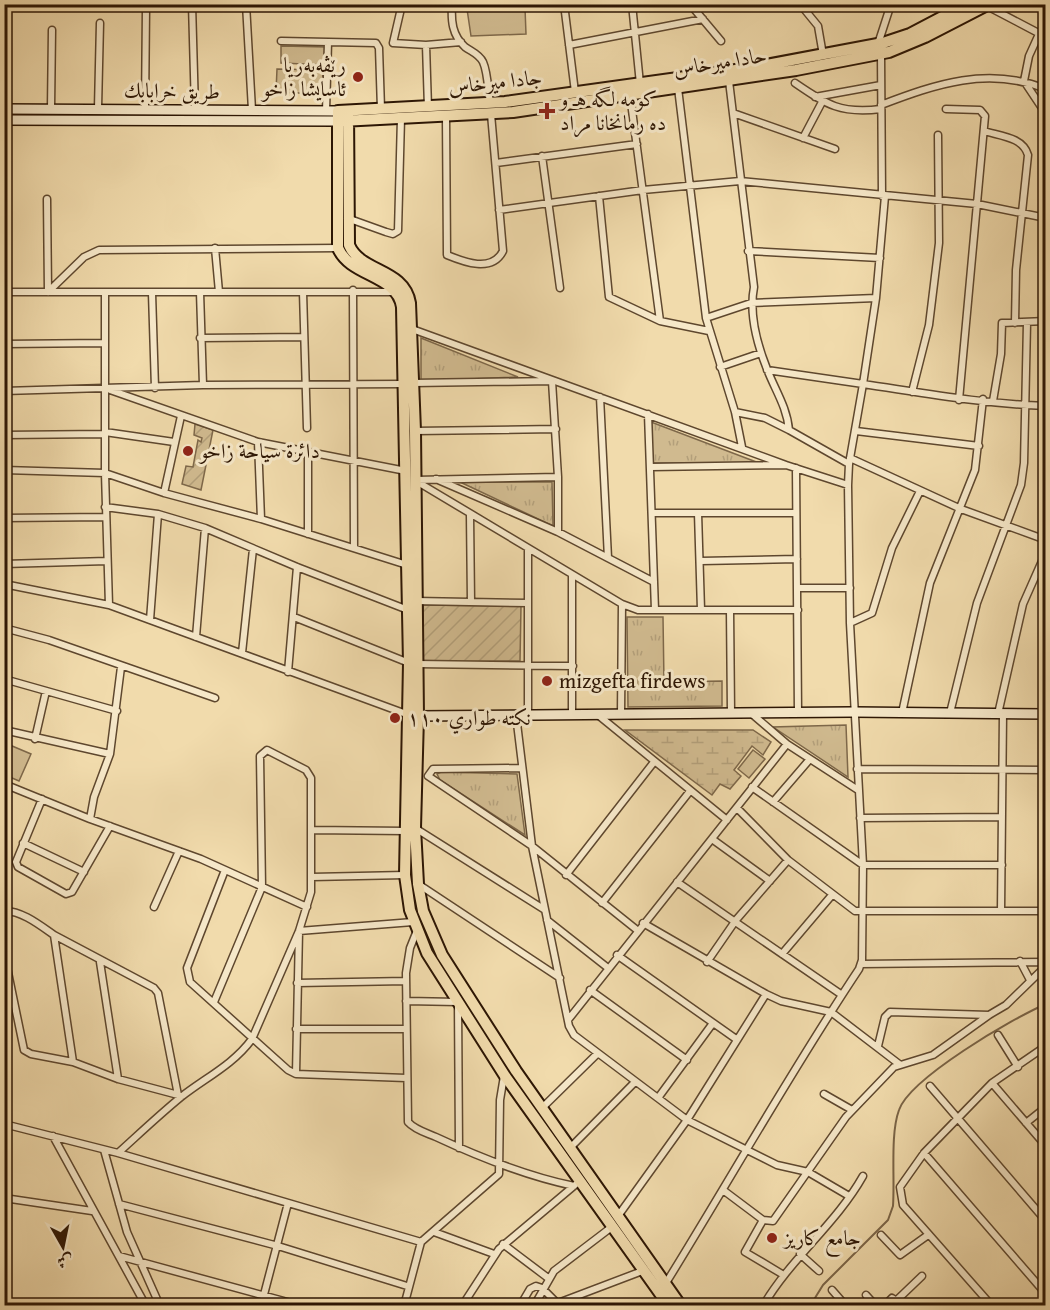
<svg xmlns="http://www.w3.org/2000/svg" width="1050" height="1310" font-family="'Gentium Book Plus',Amiri,serif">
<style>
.grass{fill:url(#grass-tufts);stroke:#7e684a;stroke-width:1.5}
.wetland{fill:url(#wetland-marsh);stroke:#7e684a;stroke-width:1.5}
.garden{fill:url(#garden-furrows);stroke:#7e684a;stroke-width:1.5}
.pitch{fill:#d0ba8f;stroke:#7e684a;stroke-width:1.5}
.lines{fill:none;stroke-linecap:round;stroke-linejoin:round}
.stream{stroke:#7a6447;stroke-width:2}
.street-casing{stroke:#5e472e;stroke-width:9}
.secondary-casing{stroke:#2d1604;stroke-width:12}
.primary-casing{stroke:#2d1604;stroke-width:14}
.highway-casing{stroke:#2d1604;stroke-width:15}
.street{stroke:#f6e8c9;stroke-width:6}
.secondary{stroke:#f6e8c9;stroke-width:9}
.primary{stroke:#f1dbac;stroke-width:10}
.highway{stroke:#f1dbac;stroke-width:12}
.poi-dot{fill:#8f2418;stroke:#f6e8c9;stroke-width:2}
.labels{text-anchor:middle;stroke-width:6;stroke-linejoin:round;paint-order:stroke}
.street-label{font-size:21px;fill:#2d1604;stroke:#f6e8c9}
.poi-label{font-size:21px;fill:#2d1604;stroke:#f6e8c9;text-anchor:start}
</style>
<defs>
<pattern id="grass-tufts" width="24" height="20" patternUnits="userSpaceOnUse" patternTransform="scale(1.5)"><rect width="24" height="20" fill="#d0ba8f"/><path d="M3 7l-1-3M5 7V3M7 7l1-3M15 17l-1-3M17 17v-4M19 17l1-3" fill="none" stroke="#b39f7a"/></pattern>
<pattern id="wetland-marsh" width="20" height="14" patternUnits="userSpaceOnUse" patternTransform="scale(1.5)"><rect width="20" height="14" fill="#d0ba8f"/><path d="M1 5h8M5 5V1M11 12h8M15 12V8" fill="none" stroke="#b39f7a"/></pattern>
<pattern id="garden-furrows" width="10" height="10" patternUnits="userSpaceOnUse" patternTransform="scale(1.5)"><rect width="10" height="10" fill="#d0ba8f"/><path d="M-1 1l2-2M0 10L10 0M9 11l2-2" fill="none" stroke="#b39f7a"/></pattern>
</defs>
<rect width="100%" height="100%" fill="#f1dbac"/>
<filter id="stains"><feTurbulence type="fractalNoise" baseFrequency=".00333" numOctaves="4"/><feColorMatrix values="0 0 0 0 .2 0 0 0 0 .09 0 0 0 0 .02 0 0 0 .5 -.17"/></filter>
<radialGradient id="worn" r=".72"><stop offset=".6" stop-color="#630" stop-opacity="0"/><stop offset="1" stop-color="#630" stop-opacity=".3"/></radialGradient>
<path class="grass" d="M421,338L518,377L421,381Z
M651,422L759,463H653Z
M460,482H552L553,526Z
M627,617H663L664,682L722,681V706L628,707Z
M846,725L848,777L773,727Z
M441,772L517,774L525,835L440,780L437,774Z"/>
<path class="wetland" d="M625,730H753L771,742L763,755L752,746L734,770L741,776L730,789L720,784L712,795Z"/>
<path class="garden" d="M195,424L213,430L201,490L182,484L186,466L193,467L198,440L201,442L202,438L194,435Z
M423,605L521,606L520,661L423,662Z"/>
<path class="pitch" d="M525,8L526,34L471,36L467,9Z
M281,46L327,47L326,65L281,63Z
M277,69L323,70L322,94L276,92Z
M5,743L31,754L19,781L5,775Z
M753,750L765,759L749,778L738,769Z"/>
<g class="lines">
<path class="stream" d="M810,1306L823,1285L888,1220L893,1206C895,1179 890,1134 899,1110C910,1078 1013,1018 1046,1004"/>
<defs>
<path id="street" d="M192,4L195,110
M246,4L252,110
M402,4L393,43L426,45L461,42
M452,4C451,21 452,35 465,47C472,52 479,54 483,62C488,73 488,91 490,103
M564,4L575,92
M632,4L640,84
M690,4L721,41
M800,4L818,26L823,55
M987,6L1046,37
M1039,34L1029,56L1024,81L1046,114
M281,41L376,43L379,48L381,109
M878,44L891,4
M426,45L428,108
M569,45L703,19
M881,54L882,196
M729,81L754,287C749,313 757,344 767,369C775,390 787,407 789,430L765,418L735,412
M795,83C827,105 841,114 881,109
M678,88L706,318L735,412L742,447
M630,95L660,321
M815,97L881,85
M881,105C936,84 988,66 1046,89
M51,108L52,30
M98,108L100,23
M145,109L146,8
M946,109L980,110L985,116L959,400
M326,111L328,42
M733,113L835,149
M446,117L447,255C464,262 492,273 503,251L491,114
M984,131C1000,136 1023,137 1028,155L1016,270L1015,323
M803,138L822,102
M542,156L560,288
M496,163L637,144
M599,196L609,297L660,321L709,331
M885,196L876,298L863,384C924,393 984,404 1046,406
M47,199L48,292
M499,210L643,190L740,181L977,204L1046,218
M347,218L386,232L393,234L398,231L401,118
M215,248L219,292
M748,251L880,258
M353,290L354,548
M4,292H395
M48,292L84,257L99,250L338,248
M105,292V473L109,605
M200,292L203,385
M303,292L307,428
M152,293L155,388
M706,318L751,303L876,298
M412,329L786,465
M200,338L304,337
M4,344L105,343
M720,367L761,353
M413,383L552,381L558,477V532
M110,390L258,442L406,471
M4,391L203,385L404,384
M912,392L929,325L939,243L938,135
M600,397L608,558L654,582
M993,401L1001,354L1002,323L1046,321
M648,414L655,610
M789,430L849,464
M415,431L556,429
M856,431L979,446
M105,432L174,442
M4,435L105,434
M258,442L261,519
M850,458L961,509L1046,540
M651,467L786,465L848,485
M796,468L798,713
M4,470L105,473L164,493L261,519L407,565
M436,479L558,532L608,558
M416,480L558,477
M416,481L622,604
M164,493L181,416
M105,507L158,514L205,528L297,567L408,610
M653,513H796
M698,513L701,610
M470,515L471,602
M4,518L106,517
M308,534V453
M701,561L797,559
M4,564L107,561
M572,575V715
M4,584L109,605L409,715
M798,588H850
M416,601L528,603
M730,610L731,713
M294,617L409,663
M150,620L158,514
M850,623L872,613L892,548L920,491
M4,628L49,640L215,698
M196,637L205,528
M242,653L253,549
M417,664L573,666
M288,672L297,567
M4,679L117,711
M902,713L930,583L975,470L983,399
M950,713L977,603L1021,485L1024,463L1027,323
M621,714L622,604L638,610H798
M752,714L787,744L858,790
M998,714L1023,604L1046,552
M516,715L532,846L569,1026L574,1035L687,1120L777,1165L808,1172L849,1196
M528,715V549
M598,715L727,820
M4,730L110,754L121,667
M35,739L46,691
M110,754L94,797L90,819L201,859L307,907
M520,768L433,769L428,776L532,846L637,930
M857,769L1046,770
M4,784L90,819
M752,787L863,865H1002
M42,799L16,862L18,867L66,894L72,892L110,826
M773,802L810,759
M737,808L788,860L855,911H1046
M860,818L1002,817
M415,828L545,910
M311,830L406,831
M712,839L770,881
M23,843L84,872
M225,870L187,968L190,982L288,1070L296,1074L406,1078
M566,875L654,762
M312,877L405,875
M677,882L842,995
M418,884L560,978
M602,903L690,791
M154,907L179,851
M4,911C21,910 41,926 54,935L73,1062
M1001,911L1003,714
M547,920L608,968
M643,923L766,994L781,1001L831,1012L899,1064
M416,933L410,948L406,973L408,1122C415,1130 427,1133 436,1137C481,1158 526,1176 574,1186
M54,935L154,988L158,993L178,1095
M4,953L24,1050L31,1054L73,1062L118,1079L182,1096
M782,954L832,895
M617,955L736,1039
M1020,961L1030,980
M100,962L118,1079
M707,962L736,920L788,860
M861,964L1046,962
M297,983L406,981
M590,990L687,1060
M406,1001L458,1002L459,1148
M568,1020L787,744
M296,1029H405
M998,1035L1018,1067
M878,1046L885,1017L890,1012L989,1015L1006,1005L1046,966
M296,1074L299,931L413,922
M992,1083L1046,1146
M930,1086L1046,1221
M824,1094L852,1110
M658,1098L713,1023
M542,1108L597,1054
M1026,1123L1046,1107
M4,1124L118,1153L421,1242
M53,1136L146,1306
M569,1149L635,1082
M104,1150L127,1232L160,1306
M118,1153C138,1135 159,1115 181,1097C205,1078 233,1065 252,1039L299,931L311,892V778L306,770L267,750L260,756L262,887L214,1002
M924,1153L1046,1294
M723,1190L763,1220L773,1221L846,1117L894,1067L933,1055L989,1015
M4,1198L92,1211
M119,1204L278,1246L407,1286
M618,1216L687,1120L766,994
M763,1220L745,1252L782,1274
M434,1232L494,1254
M881,1235L900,1255L928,1235
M503,1244L548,1278
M800,1254L819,1271
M119,1256L302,1306
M666,1283C731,1178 791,1071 859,969L862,960L863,865L850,623L848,485L849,464L863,384L767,370
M832,1290L846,1306
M866,1295L876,1306
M898,1299L922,1276
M405,1300L415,1306
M558,1303L645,1270
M261,1306L288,1203
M404,1306L421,1242L499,1174L500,1100L504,1076
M462,1306L499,1249L575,1185
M520,1306L530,1289L536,1286L542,1288L560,1306
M534,1306L554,1271L613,1226
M744,1306H745
M763,1306C791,1258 836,1224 863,1176
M884,1306L892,1298L905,1306
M992,1306L903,1205L900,1187L924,1153L992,1083L1046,1046"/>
<path id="secondary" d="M4,109L338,111
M4,120L338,121
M418,716L854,712L1046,714"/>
<path id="primary" d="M348,111L349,245C361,273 404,268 410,303L415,431L418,716L415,828L418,884L423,911L442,955L516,1071L681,1306
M341,121L513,112L796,70L889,52L925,37L989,4
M669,1306L505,1076L427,953L410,910L405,875L409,663L402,307C397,274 350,277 338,248V111L505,102L750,68L883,43L910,34L967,4"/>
<path id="highway" d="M1042,1306L1046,1303"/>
</defs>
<use href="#street" class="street-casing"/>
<use href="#secondary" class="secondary-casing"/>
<use href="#primary" class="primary-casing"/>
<use href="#highway" class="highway-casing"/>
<use href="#street" class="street"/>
<use href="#secondary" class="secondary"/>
<use href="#primary" class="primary"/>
<use href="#highway" class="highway"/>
</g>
<g class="poi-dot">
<circle cx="358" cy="77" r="6"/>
<path d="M544 102h6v6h6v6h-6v6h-6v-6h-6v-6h6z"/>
<circle cx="188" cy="451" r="6"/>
<circle cx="547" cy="681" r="6"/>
<circle cx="395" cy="718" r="6"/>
<circle cx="772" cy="1238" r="6"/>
</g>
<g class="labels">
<g class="street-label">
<text transform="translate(720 62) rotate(-9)" y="7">حادا ميرخاس</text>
<text transform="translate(495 82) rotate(-6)" y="7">جادا ميرخاس</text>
<text transform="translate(172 91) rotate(1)" y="7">طريق خرابابك</text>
</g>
<g class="poi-label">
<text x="346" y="72" text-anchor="end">رێڤه‌به‌ريا<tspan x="346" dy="24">ئاسايشا زاخو</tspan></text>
<text x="560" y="106">كومه لگه هـ و<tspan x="560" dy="24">ده رمانخانا مراد</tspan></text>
<text x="200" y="458">دائرة سياحة زاخو</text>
<text x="559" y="688">mizgefta firdews</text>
<text x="407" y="725">نكته طواري ١١٠</text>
<text x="784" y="1245">جامع كاريز</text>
</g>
</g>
<rect width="1050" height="1310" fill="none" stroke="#f1dbac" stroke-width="24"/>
<rect x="6" y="6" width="1038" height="1298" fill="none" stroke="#2d1604" stroke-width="3"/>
<rect x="12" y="12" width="1026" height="1286" fill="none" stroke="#2d1604" stroke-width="1.5"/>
<g transform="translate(63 1247) rotate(171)" stroke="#f6e8c9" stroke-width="4.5" paint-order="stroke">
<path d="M0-4.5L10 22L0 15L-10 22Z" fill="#2d1604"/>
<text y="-9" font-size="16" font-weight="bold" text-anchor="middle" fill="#2d1604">ش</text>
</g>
<rect width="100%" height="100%" filter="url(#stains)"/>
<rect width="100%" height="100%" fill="url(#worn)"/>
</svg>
